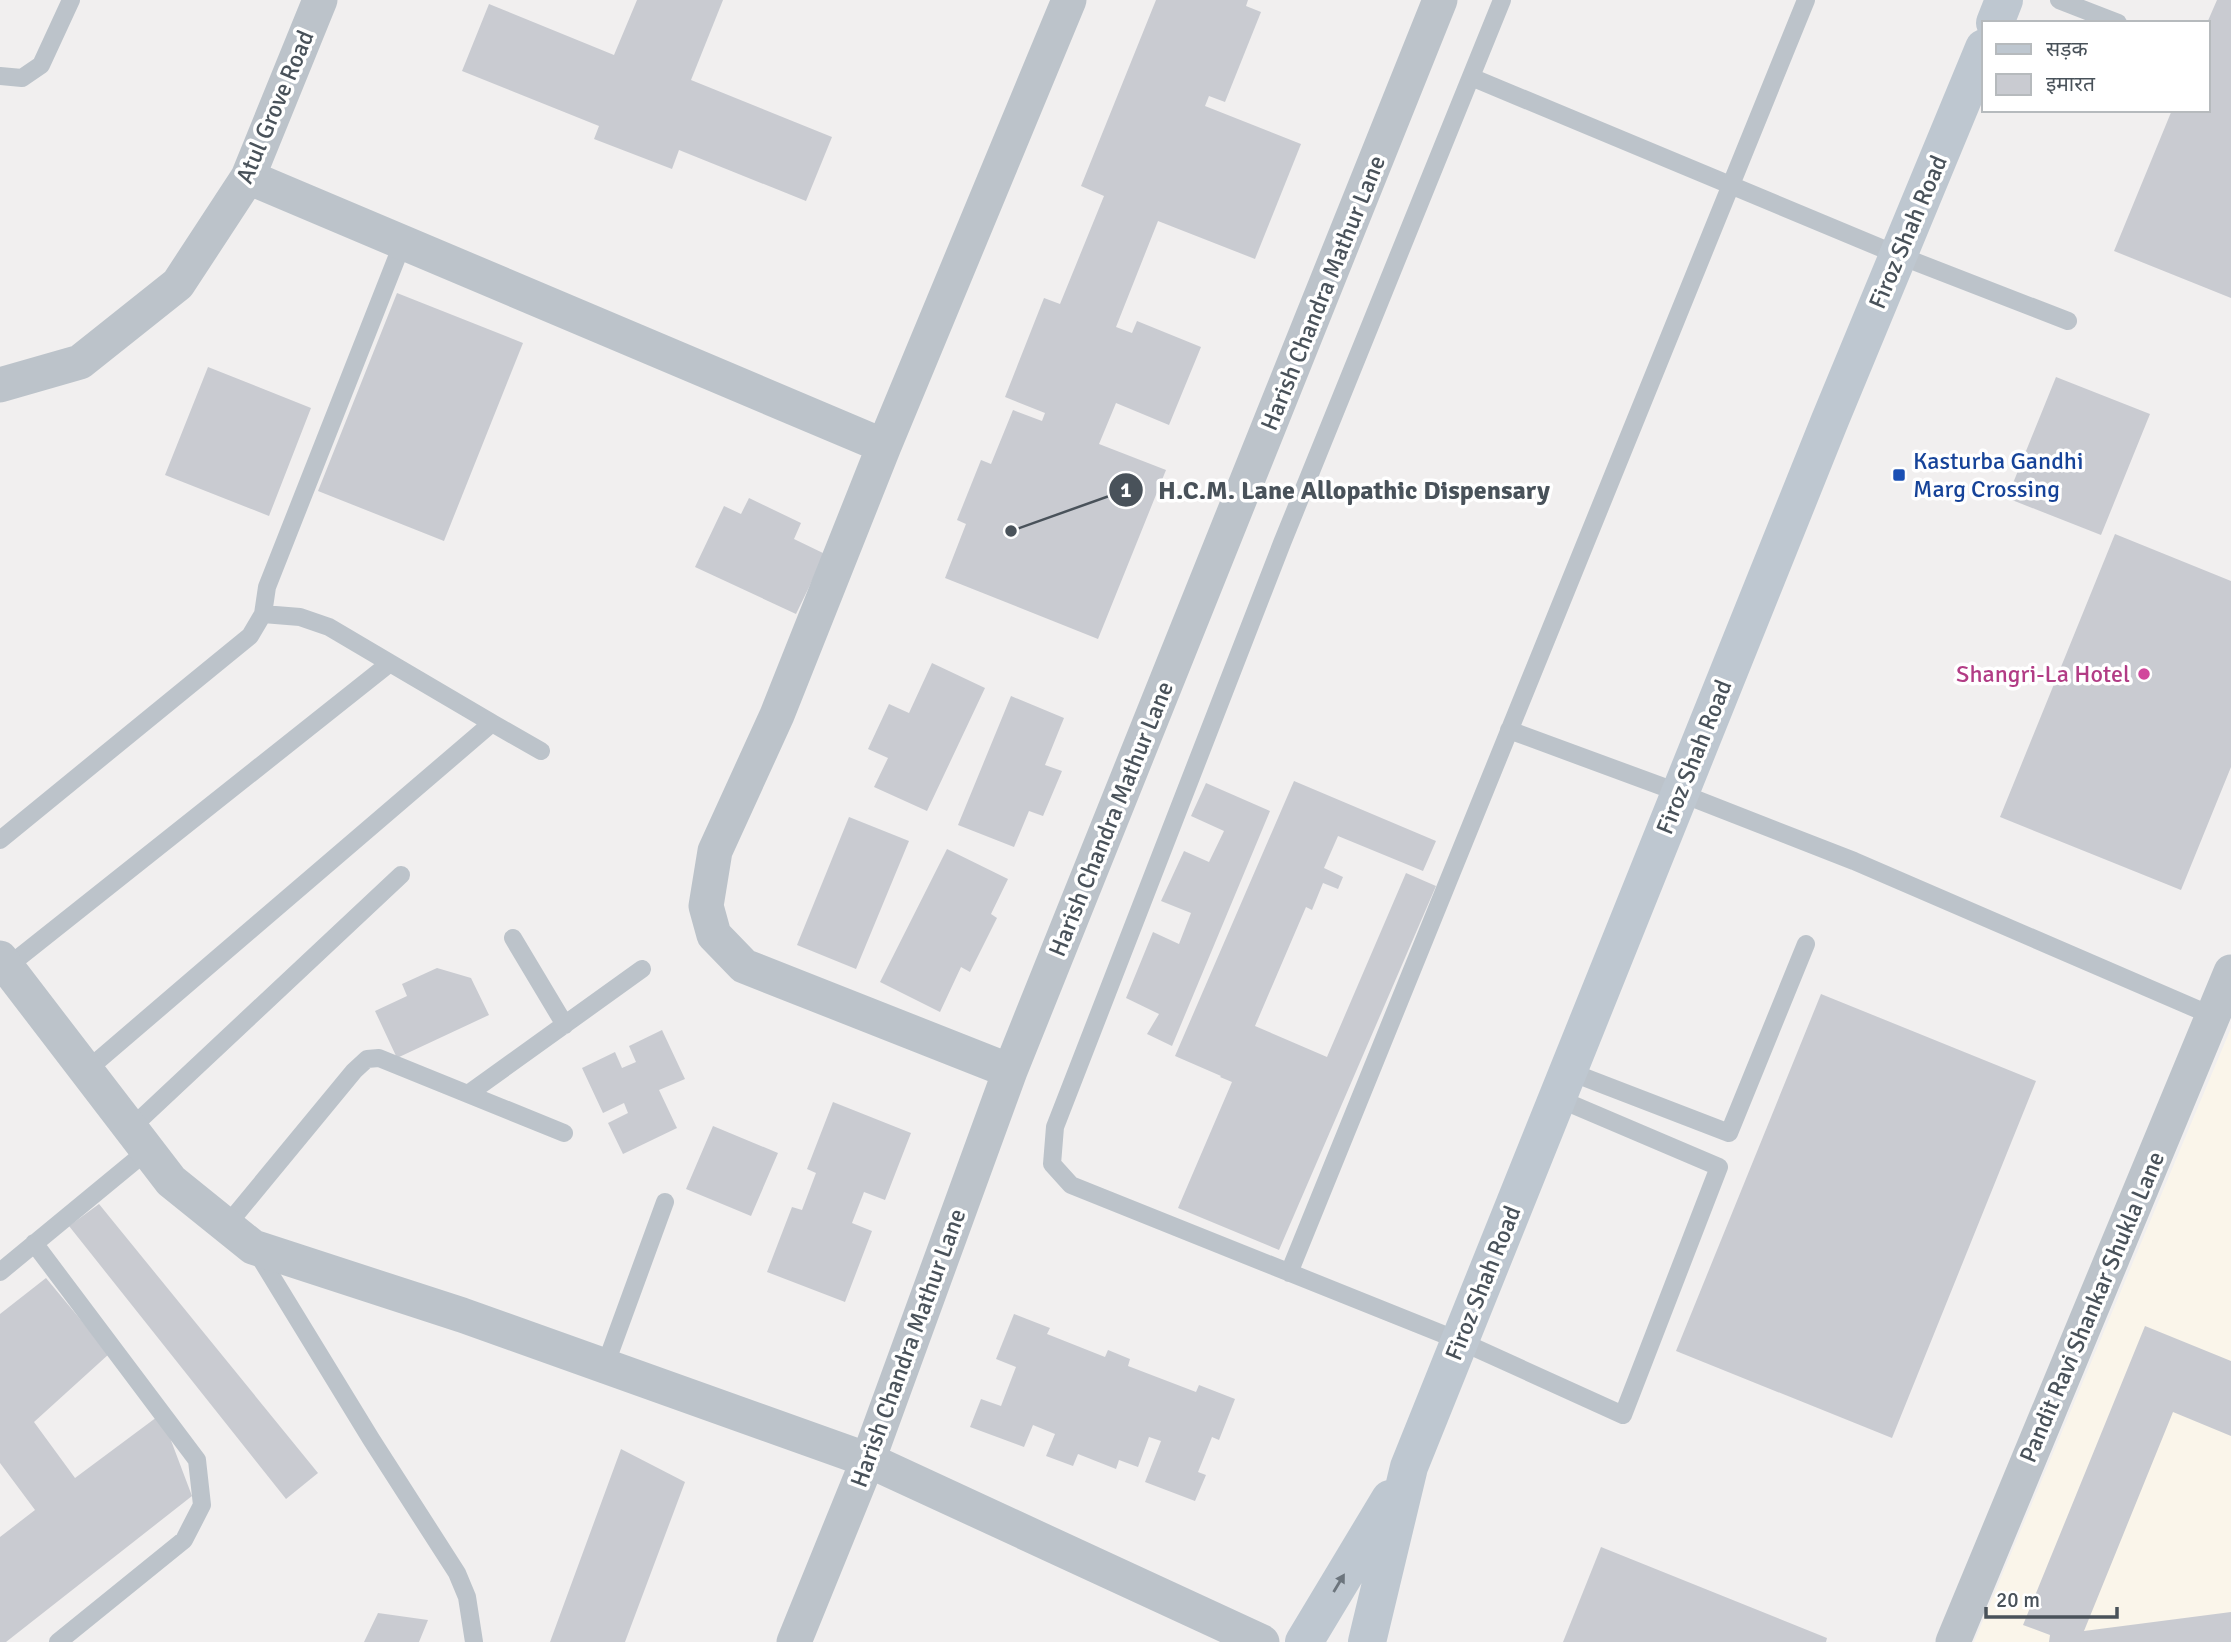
<svg xmlns="http://www.w3.org/2000/svg" width="2231" height="1642" font-family="Signika,'Noto Sans Devanagari',sans-serif">
<style>
.commercial{fill:#faf5ea}
.building{fill:#c9cbd1}
.lines{fill:none;stroke-linecap:round;stroke-linejoin:round}
.lane{stroke:#bcc3ca;stroke-width:18}
.street{stroke:#bcc3ca;stroke-width:35}
.secondary{stroke:#bec7d0;stroke-width:38}
.oneway{fill:#6c757d}
.transit-dot{fill:#1a4fb4;stroke:#fff;stroke-width:2.5}
.hotel-dot{fill:#d1479c;stroke:#fff;stroke-width:2.5}
.labels{text-anchor:middle;stroke-width:7;stroke-linejoin:round;paint-order:stroke}
.street-label{font-size:24px;fill:#49525a;stroke:#fff}
.transit-label{font-size:24px;fill:#164399;stroke:#fff;text-anchor:start}
.hotel-label{font-size:24px;fill:#b23c85;stroke:#fff;text-anchor:end}
.leader{fill:none;stroke:#49525a;stroke-width:2.5}
.callout-dot{fill:#49525a;stroke:#fff;stroke-width:2.5}
.mark-label{font-size:21px;text-anchor:middle;font-weight:bold;fill:#fff}
.callout-label{font-size:26px;text-anchor:middle;font-weight:bold;fill:#49525a;stroke:#fff;stroke-width:7;stroke-linejoin:round;paint-order:stroke}
</style>
<rect width="100%" height="100%" fill="#f1efef"/>
<path class="commercial" d="M2231,1028V1642H1974Z"/>
<path class="building" d="M637,0H723L691,80L832,137L806,201L679,150L672,169L594,139L599,126L462,71L489,4L614,55Z
M1156,0H1248L1246,6L1261,12L1225,102L1209,96L1205,106L1301,144L1255,259L1158,221L1116,327L1132,333L1137,321L1201,347L1169,425L1116,403L1099,444L1166,470L1098,639L945,578L966,524L957,520L981,460L991,464L1013,410L1042,421L1045,413L1005,397L1044,298L1060,304L1104,196L1081,186Z
M2217,0H2231V298L2114,251L2172,110H2208L2207,23Z
M397,293L523,343L444,541L318,491Z
M208,367L311,408L269,516L165,475Z
M2056,377L2150,414L2101,535L2007,498Z
M749,498L801,523L794,539L825,554L796,614L695,567L724,506L741,514Z
M2115,534L2231,581V767L2181,890L2000,817Z
M932,663L985,688L927,811L874,787L888,758L868,749L889,704L909,713Z
M1011,696L1064,718L1045,765L1062,771L1043,816L1029,811L1014,847L958,825Z
M1294,781L1436,841L1423,871L1338,836L1324,868L1343,877L1338,889L1323,883L1312,910L1306,907L1255,1026L1327,1057L1406,873L1436,886L1279,1250L1178,1208L1232,1082L1220,1077L1221,1076L1175,1056Z
M1206,783L1270,811L1172,1046L1147,1034L1159,1014L1126,998L1153,932L1179,944L1191,913L1161,901L1184,851L1209,862L1224,831L1191,816Z
M849,817L909,841L856,969L797,945Z
M947,849L1008,879L991,914L997,918L970,972L961,967L940,1012L880,982Z
M437,968L471,978L489,1015L397,1058L375,1011L407,996L402,984Z
M1821,994L2036,1081L1892,1438L1676,1351Z
M662,1030L685,1079L659,1090L677,1128L623,1154L608,1123L628,1113L624,1103L603,1113L582,1068L615,1052L622,1068L636,1062L629,1046Z
M833,1102L911,1133L885,1200L864,1192L852,1223L872,1231L845,1302L767,1272L792,1207L802,1210L816,1173L807,1169Z
M713,1126L778,1153L751,1216L686,1189Z
M99,1204L318,1473L286,1499L69,1226Z
M46,1278L109,1354L34,1422L75,1478L161,1414L192,1496L6,1642H0V1537L35,1510L0,1463V1314Z
M1014,1314L1050,1328L1047,1334L1105,1357L1108,1350L1130,1359L1128,1366L1196,1392L1199,1385L1235,1399L1219,1440L1212,1437L1198,1472L1206,1475L1195,1501L1145,1482L1161,1441L1149,1437L1138,1467L1119,1460L1116,1469L1078,1454L1073,1466L1046,1456L1055,1434L1033,1425L1024,1447L970,1427L981,1399L1001,1406L1016,1367L996,1359Z
M2145,1326L2231,1361V1436L2173,1412L2084,1631L2231,1612V1642H2049L2050,1635L2023,1625Z
M621,1449L685,1482L625,1642H550Z
M1601,1547L1827,1638L1826,1642H1563Z
M378,1613L428,1620L419,1642H364Z"/>
<g class="lines">
<path class="lane" d="M1502,0L1282,543L1055,1127L1052,1164L1071,1185L1460,1341L1623,1415L1719,1167L1557,1098
M2059,0L2118,23
M0,76L22,78L41,65L71,0
M1471,77L1898,255L2068,321
M263,614L267,587L403,242
M390,663L492,723
M1509,730L1680,793L1854,861L2213,1016
M0,840L250,636L263,614L300,617L329,627L390,663L7,967
M513,938L565,1025
M87,1070L492,723L541,751
M1568,1071L1729,1133L1806,944
M468,1094L642,969
M131,1128L401,875
M227,1225L354,1071L367,1059L379,1058L564,1133
M34,1243L197,1460L202,1505L184,1540L58,1642
M256,1251L371,1439L457,1573L467,1597L474,1642
M0,1272L148,1150
M1289,1273L1806,0
M605,1366L665,1202"/>
<path class="street" d="M248,177L884,446L777,715L715,851L706,906L714,935L744,966L1010,1071
M0,385L80,362L178,284L248,177L320,0
M884,446L1069,0
M0,958L171,1181L253,1247L462,1315L868,1460L1262,1642
M794,1642L868,1460L1010,1071L1440,0
M1953,1642L2231,972"/>
<path class="secondary" d="M1995,23L2004,0
M1304,1642L1390,1499
M1367,1642L1409,1467L1830,420L1984,48"/>
</g>
<defs><path id="oneway-solid" d="M-6-.8H1V-3.2L6.5 0L1 3.2V.8H-6Z" transform="scale(1.75)"/></defs>
<use class="oneway" href="#oneway-solid" transform="translate(1339 1583) rotate(-59)"/>
<rect class="transit-dot" x="1892" y="468" width="14" height="14" rx="3.5"/>
<circle class="hotel-dot" cx="2144" cy="674" r="7"/>
<g class="labels">
<g class="street-label">
<text transform="translate(275 107) rotate(-67)" y="8">Atul Grove Road</text>
<text transform="translate(1908 232) rotate(-67)" y="8">Firoz Shah Road</text>
<text transform="translate(1323 293) rotate(-68)" y="8">Harish Chandra Mathur Lane</text>
<text transform="translate(1694 757) rotate(-68)" y="8">Firoz Shah Road</text>
<text transform="translate(1111 819) rotate(-68)" y="8">Harish Chandra Mathur Lane</text>
<text transform="translate(1483 1283) rotate(-68)" y="8">Firoz Shah Road</text>
<text transform="translate(2092 1307) rotate(-67)" y="8">Pandit Ravi Shankar Shukla Lane</text>
<text transform="translate(908 1348) rotate(-70)" y="8">Harish Chandra Mathur Lane</text>
</g>
<g class="transit-label">
<text x="1913" y="469">Kasturba Gandhi<tspan x="1913" dy="28">Marg Crossing</tspan></text>
</g>
<g class="hotel-label">
<text x="2130" y="682">Shangri-La Hotel</text>
</g>
</g>
<path class="leader" d="M1011 531L1126 490"/>
<g class="callout-dot">
<circle cx="1011" cy="531" r="7"/>
<circle cx="1126" cy="490" r="18"/>
</g>
<g class="mark-label">
<text x="1126" y="497">1</text>
</g>
<g class="callout-label">
<text x="1354" y="499">H.C.M. Lane Allopathic Dispensary</text>
</g>
<rect x="1982" y="21" width="228" height="91" fill="#ffffff" stroke="#b6babd" stroke-width="2"/>
<rect x="1996" y="44" width="35" height="10" fill="#bec7d0" stroke="#b6babd" stroke-width="2"/>
<text x="2046" y="56" font-size="21" fill="#49525a">सड़क</text>
<rect x="1996" y="74" width="35" height="21" fill="#c9cbd1" stroke="#b6babd" stroke-width="2"/>
<text x="2046" y="91" font-size="21" fill="#49525a">इमारत</text>
<path d="M1986 1607v10h131v-10" fill="none" stroke="#49525a" stroke-width="3.5"/>
<text x="1996" y="1607" font-size="21" fill="#49525a" stroke="#ffffff" stroke-width="5" paint-order="stroke">20 m</text>
</svg>
